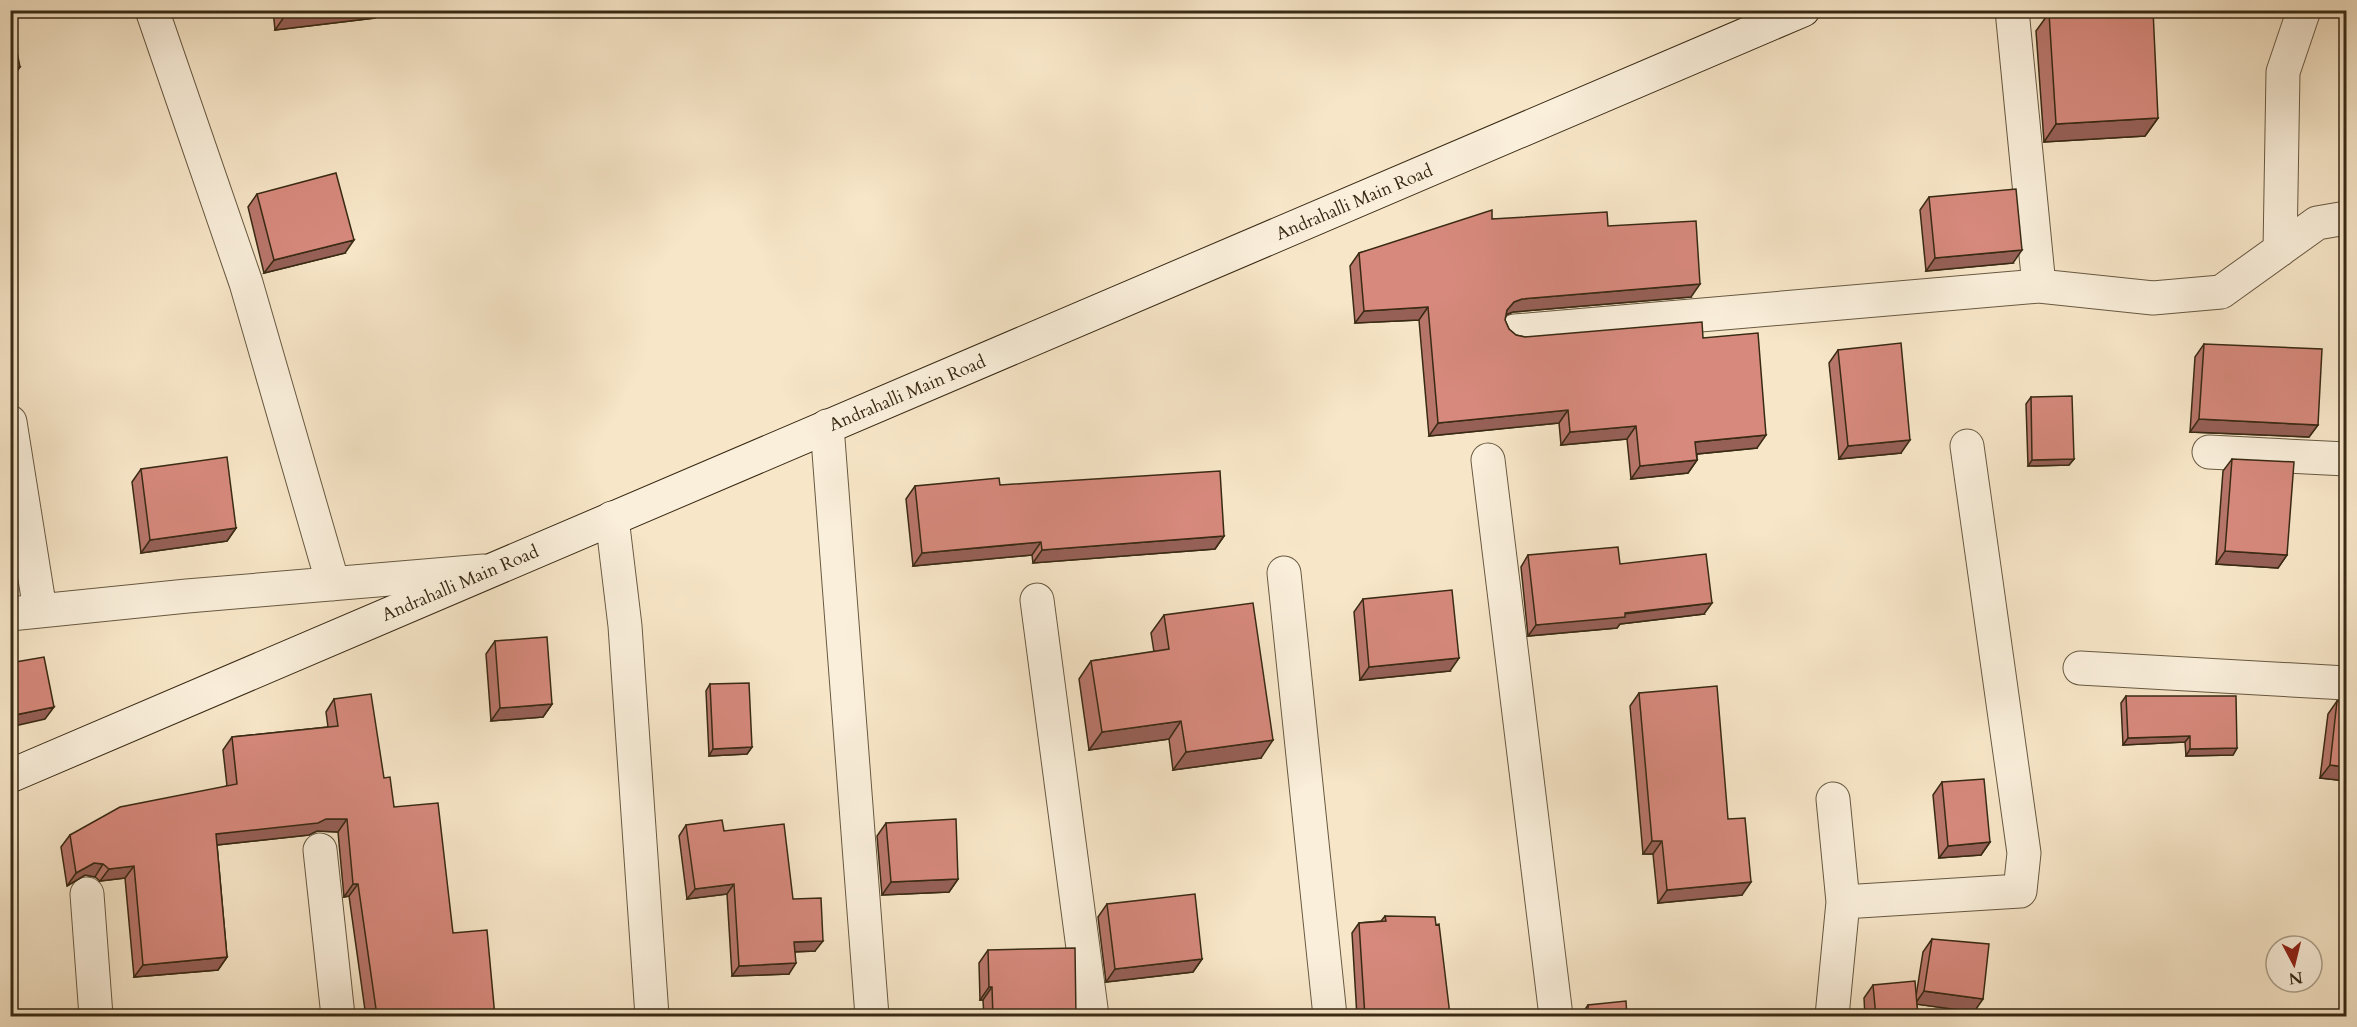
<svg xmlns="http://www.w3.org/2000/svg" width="2357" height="1027" font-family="Cardo,serif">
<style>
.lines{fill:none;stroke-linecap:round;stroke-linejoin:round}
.minor-casing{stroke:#685941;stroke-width:35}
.secondary-casing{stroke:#392a14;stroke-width:35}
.minor{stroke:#faefdb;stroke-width:33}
.secondary{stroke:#faefdb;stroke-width:33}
.wall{fill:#b8766b;stroke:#392a14;stroke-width:1.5}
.shaded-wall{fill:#966057;stroke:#392a14;stroke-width:1.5}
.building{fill:#d6897c;stroke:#392a14;stroke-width:1.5}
.labels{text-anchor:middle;stroke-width:4.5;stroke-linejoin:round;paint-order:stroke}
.street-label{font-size:18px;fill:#392a14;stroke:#faefdb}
</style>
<rect width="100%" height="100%" fill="#f7e6c8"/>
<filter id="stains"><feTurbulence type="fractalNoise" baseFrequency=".00333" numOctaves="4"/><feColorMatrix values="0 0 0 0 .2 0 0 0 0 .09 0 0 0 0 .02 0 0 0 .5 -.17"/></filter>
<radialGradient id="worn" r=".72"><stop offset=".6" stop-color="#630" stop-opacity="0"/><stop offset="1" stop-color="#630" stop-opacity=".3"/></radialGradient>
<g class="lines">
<defs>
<path id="minor" d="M152,10L246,283L333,584
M2012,10L2039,286
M2280,250L2283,72L2304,10
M1515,331L2039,286L2153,298L2221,292L2317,223L2346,218
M10,422L40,610
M827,426L872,1016
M2209,452L2346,459
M1488,460L1556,1016
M612,518L625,626L652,1016
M1284,573L1330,1016
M1037,600L1092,1016
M10,614L187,596L484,571
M2080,668L2346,683
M320,850L338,1016
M87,894L96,1016
M1843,902L2020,891L2024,853L1967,446
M1832,1016L1843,902L1833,799"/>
<path id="secondary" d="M10,776L1803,10"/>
</defs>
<use href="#minor" class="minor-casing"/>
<use href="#secondary" class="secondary-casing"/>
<use href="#minor" class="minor"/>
<use href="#secondary" class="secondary"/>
</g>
<path class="wall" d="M273,10H380L375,18L275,30Z
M2049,13L2158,118L2145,136L2044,142L2036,31Z
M257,194L345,253L264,273L248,207Z
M1929,197L2013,263L1926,271L1920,210Z
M1492,219L1608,226L1691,297L1513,312L1506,315L1505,320L1509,329L1516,335L1525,337L1703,338L1757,448L1697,454V460L1688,473L1631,479L1627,439L1561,445L1559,423L1429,436L1419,320L1355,323L1350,266L1359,253Z
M2204,344L2318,425L2309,437L2190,432L2195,357Z
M1838,350L1901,453L1839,459L1829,363Z
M2031,397L2074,459L2069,465L2028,466L2026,404Z
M2232,459L2287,555L2278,568L2216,564L2223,471Z
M141,469L236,528L227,541L141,553L132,482Z
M1000,485L1224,536L1215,549L1033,563L1032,555L913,566L906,499L915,486Z
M1528,555L1620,564L1704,614L1620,624L1617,628L1528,636L1521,567Z
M1363,599L1450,671L1360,680L1354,612Z
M1164,615L1261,758L1173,770L1169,739L1089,750L1079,679L1091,661L1154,652L1151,633Z
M495,641L552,704L543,717L491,721L486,654Z
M710,684L752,747L747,754L709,756L706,691Z
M1639,693L1728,819L1742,895L1658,903L1653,854H1643L1630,706Z
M2126,696L2237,748L2233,755L2186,756L2185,742L2123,745L2121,703Z
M334,699L384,778L394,807L453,933L495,1017L365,1010L349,896L344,897L338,832L317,831L309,835L217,845L227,957L218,970L134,977L125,878L100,881L95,877L85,875L67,886L61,847L70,835L227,786L223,750L232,737L328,727L326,712Z
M2337,701L2346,702V781L2320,778L2328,714Z
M1942,782L1990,842L1981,855L1939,858L1933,795Z
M886,823L958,879L949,892L882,895L877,836Z
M686,825L724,831L793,899L815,951L795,952L789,974L732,976L727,894L687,899L679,836Z
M1107,904L1202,959L1193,972L1106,982L1098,917Z
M1385,916L1449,1017H1357L1352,933L1359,923L1381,921Z
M1932,939L1974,1012L1917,1004L1918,1017H1865L1864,998L1873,985L1916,996L1923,952Z
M988,950L1076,1017H984L983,1000H980L979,963Z
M1588,1005L1627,1017H1580Z"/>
<path class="shaded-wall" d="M339,10H380L375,18L275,30L284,17Z
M20,67L11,80H10V69Z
M2158,118L2145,136L2044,142L2056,124Z
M354,240L345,253L264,273L274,260Z
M2022,250L2013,263L1926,271L1935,258Z
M1700,284L1691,297L1513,312L1505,315L1507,310L1514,302L1522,299Z
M1428,307L1419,320L1355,323L1364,311Z
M1568,410L1559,423L1429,436L1438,423Z
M2199,419L2318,425L2309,437L2190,432Z
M1636,426L1627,439L1561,445L1570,432Z
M1766,435L1757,448L1686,455L1695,442Z
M1910,440L1901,453L1839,459L1848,446Z
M2074,459L2069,465L2028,466L2032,460Z
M1697,460L1688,473L1631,479L1640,466Z
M236,528L227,541L141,553L150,540Z
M1224,536L1215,549L1033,563L1042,550Z
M1041,542L1032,555L913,566L922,553Z
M2225,551L2287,555L2278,568L2216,564Z
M1712,603L1704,614L1620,624L1617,628L1528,636L1536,625Z
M1459,658L1450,671L1360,680L1369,667Z
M552,704L543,717L491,721L500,708Z
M54,707L45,719L10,727V716Z
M1181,721L1169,739L1089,750L1102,732Z
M2190,736L2185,742L2123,745L2128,738Z
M1273,740L1261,758L1173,770L1186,752Z
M752,747L747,754L709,756L713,749Z
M2237,748L2233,755L2186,756L2190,749Z
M2330,765L2346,767V781L2320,778Z
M326,819H347L338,832L317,831L309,835L207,846L216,834Z
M1652,841H1662L1653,854H1643Z
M1990,842L1981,855L1939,858L1948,846Z
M94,863L103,864L95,877L85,875L67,886L76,873Z
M134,866L125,878L100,881L109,869Z
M958,879L949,892L882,895L891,882Z
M1751,882L1742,895L1658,903L1667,890Z
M353,884H358L349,896L344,897Z
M734,884L727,894L687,899L695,889Z
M823,941L815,951L787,952L794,942Z
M227,957L218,970L134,977L143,965Z
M1202,959L1193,972L1106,982L1115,969Z
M796,963L789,974L732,976L739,966Z
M989,987H992L983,1000H980Z
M1924,991L1983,999L1974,1012L1915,1004Z"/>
<path class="building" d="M283,10H339L284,17Z
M2111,10H2153L2158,118L2056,124L2049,13Z
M10,18L20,67L10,69Z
M336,173L354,240L274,260L257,194Z
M2016,189L2022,250L1935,258L1929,197Z
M1492,210V219L1607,212L1608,226L1696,221L1700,284L1522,299L1514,302L1507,310L1505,320L1509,329L1516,335L1525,337L1702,322L1703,338L1758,333L1766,435L1695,442L1697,460L1640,466L1636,426L1570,432L1568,410L1438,423L1428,307L1364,311L1359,253Z
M1901,343L1910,440L1848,446L1838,350Z
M2204,344L2322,349L2318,425L2199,419Z
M2072,396L2074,459L2032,460L2031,397Z
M227,457L236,528L150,540L141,469Z
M2232,459L2294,462L2287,555L2225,551Z
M1220,471L1224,536L1042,550L1041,542L922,553L915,486L999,478L1000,485Z
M1618,547L1620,564L1706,554L1712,603L1625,613V617L1536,625L1528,555Z
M1452,590L1459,658L1369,667L1363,599Z
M1253,603L1273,740L1186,752L1181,721L1102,732L1091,661L1169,649L1164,615Z
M547,637L552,704L500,708L495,641Z
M44,657L54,707L10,716V663Z
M749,683L752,747L713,749L710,684Z
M1717,686L1728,819L1745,818L1751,882L1667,890L1662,841H1652L1639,693Z
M371,694L384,778L390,777L394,807L438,803L453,933L487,930L495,1017H359L364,1010L376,1009L358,884H353L347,819H326L318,823L216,834L227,957L143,965L134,866L109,869L103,864L94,863L76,873L70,835L120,807L237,784L232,737L338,726L334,699Z
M2126,696H2236L2237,748L2190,749V736L2128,738Z
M2337,701L2346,702V767L2330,765Z
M1984,779L1990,842L1948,846L1942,782Z
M956,819L958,879L891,882L886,823Z
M722,820L724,831L784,824L793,899L821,898L823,941L794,942L796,963L739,966L734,884L695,889L686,825Z
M1195,894L1202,959L1115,969L1107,904Z
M1385,916L1435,917L1436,925L1439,924L1450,1015L1435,1017H1365L1359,923L1386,921Z
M1932,939L1989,944L1983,999L1924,991Z
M1075,948L1076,1017H993L992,987H989L988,950Z
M1915,981L1918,1017H1876L1873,985Z
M1626,1001L1627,1017H1589L1588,1005Z
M331,1013L335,1017H293Z"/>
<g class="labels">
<g class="street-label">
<text transform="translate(1354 202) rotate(-23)" y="6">Andrahalli Main Road</text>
<text transform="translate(907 393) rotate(-23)" y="6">Andrahalli Main Road</text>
<text transform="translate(460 583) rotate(-23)" y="6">Andrahalli Main Road</text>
</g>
</g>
<rect width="2357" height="1027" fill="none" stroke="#f7e6c8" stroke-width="36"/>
<rect x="12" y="12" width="2333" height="1003" fill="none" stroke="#392a14" stroke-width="3"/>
<rect x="18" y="18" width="2321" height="991" fill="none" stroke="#392a14" stroke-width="1.5"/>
<g transform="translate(2294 964) rotate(173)"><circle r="28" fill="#faefdb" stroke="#ada08b" stroke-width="1.5"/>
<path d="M0-4.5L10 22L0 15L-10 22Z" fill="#8f2418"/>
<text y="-9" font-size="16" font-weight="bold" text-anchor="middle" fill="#392a14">N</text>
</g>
<rect width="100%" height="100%" filter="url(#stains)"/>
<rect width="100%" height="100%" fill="url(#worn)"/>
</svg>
